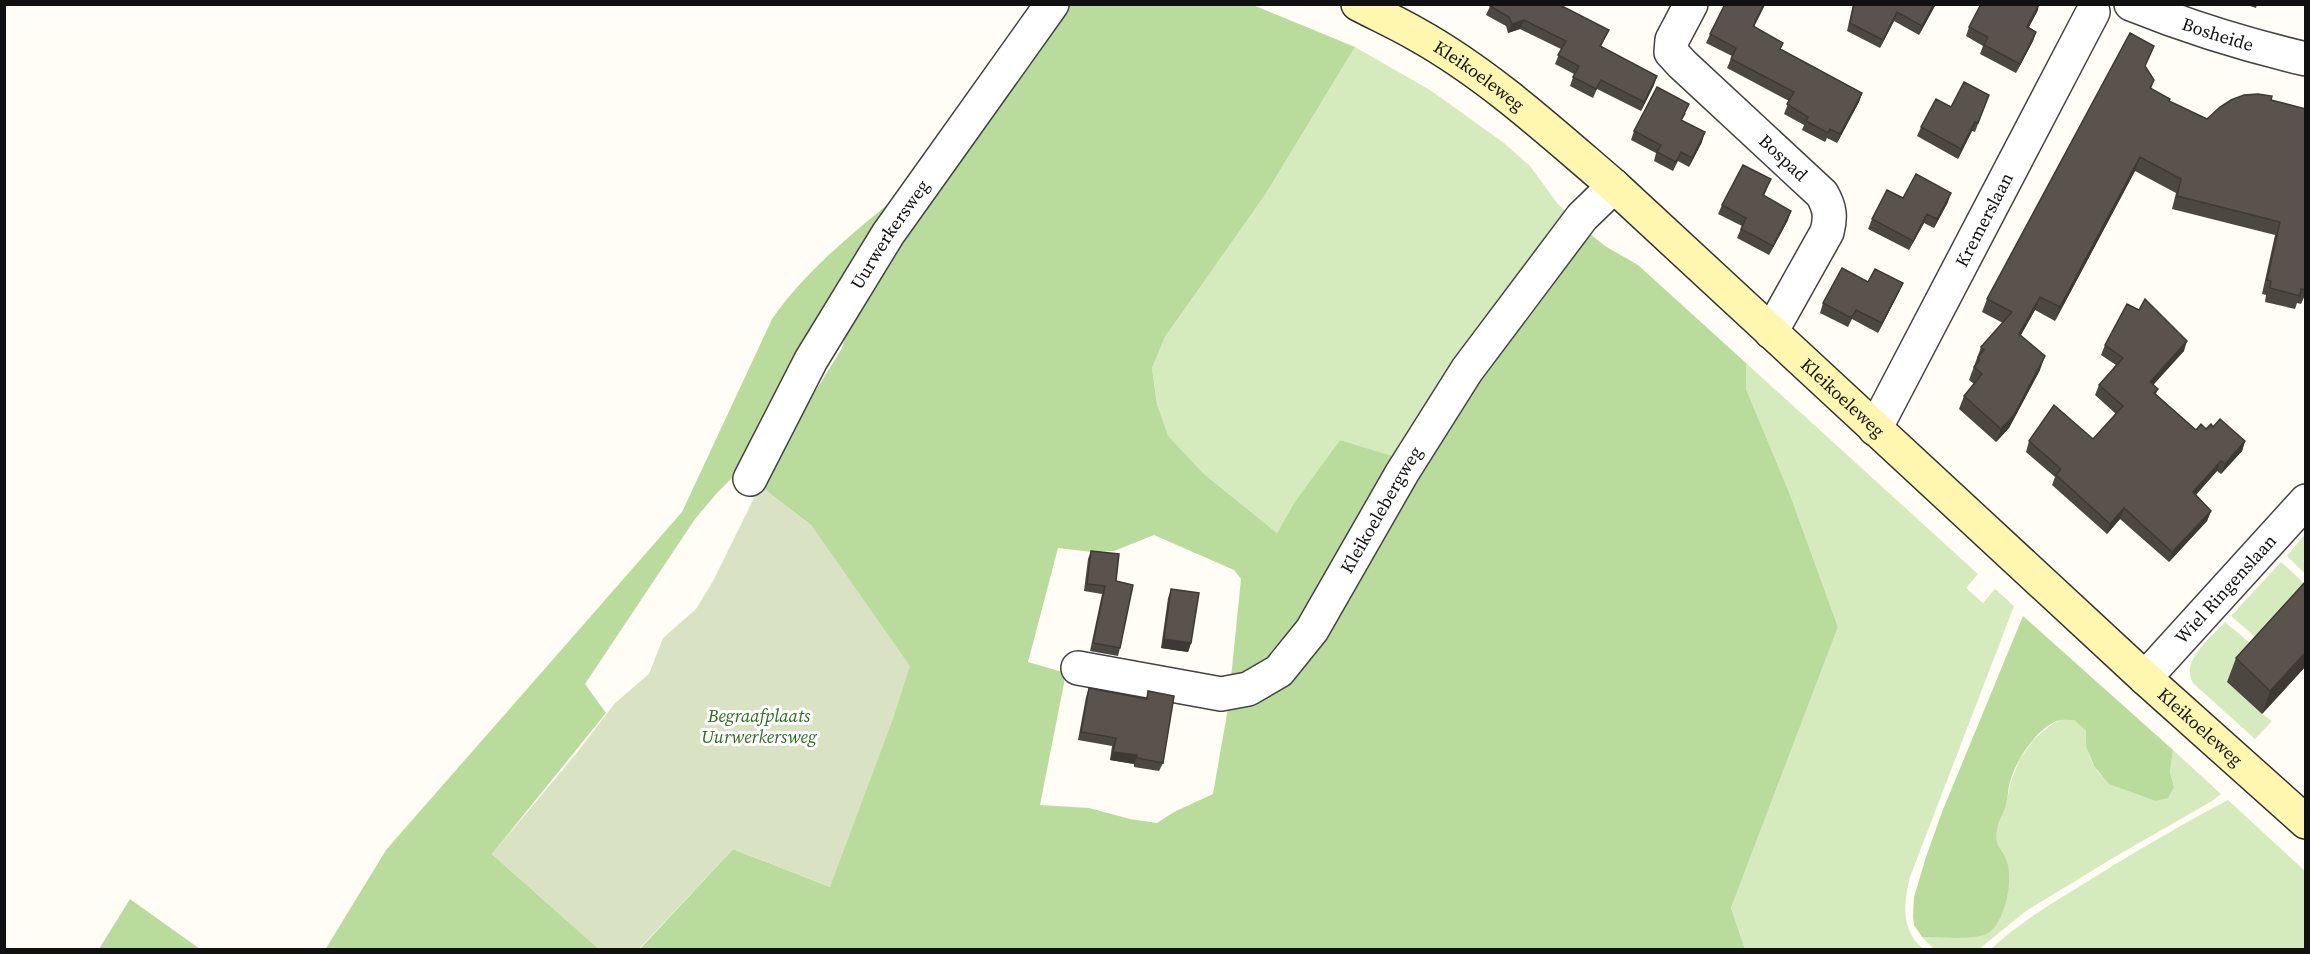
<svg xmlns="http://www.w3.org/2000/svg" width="2310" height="954" font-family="'Source Serif 4',serif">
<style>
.green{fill:#d5ebbd}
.forest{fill:#b9dc9c;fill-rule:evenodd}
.cemetery{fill:#d9e3c4}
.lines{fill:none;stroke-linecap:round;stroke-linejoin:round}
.street-casing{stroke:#444;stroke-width:36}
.secondary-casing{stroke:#333;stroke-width:36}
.street{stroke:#fff;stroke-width:33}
.secondary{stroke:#fff6b0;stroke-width:33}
.wall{fill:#4d4742}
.shaded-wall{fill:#3f3936}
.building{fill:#5a524d;stroke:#3f3936;stroke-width:1.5}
.labels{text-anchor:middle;stroke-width:6;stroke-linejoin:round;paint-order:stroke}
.street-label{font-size:18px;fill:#111;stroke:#fff}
.park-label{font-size:18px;font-style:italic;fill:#2f6b1f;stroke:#fff}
</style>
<rect width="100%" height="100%" fill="#fffdf5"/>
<path class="green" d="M1355,47L1430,90L1504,143L1530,166L1557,203L1584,229L1403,459L1340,440L1296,502L1277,533L1204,474L1167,436L1157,404L1152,368L1165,337L1265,195Z
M1746,363L1978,574L1966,588L1983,603L1995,589L2014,606L1910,877C1903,904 1901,930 1923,949H1745L1731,908L1838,627L1789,492L1746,389Z
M2305,534V574L2287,556Z
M2281,562L2305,584L2262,643L2231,616Z
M2225,622L2257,649L2227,682L2262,714L2272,721L2255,739L2193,683C2180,660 2211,638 2225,622Z
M2063,719L2074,720L2086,731C2087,781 2115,786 2155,801L2174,787L2170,772L2173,750L2221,794L2212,801L2118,855L2026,911L1979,949H1934L1922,937L1975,936L1996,847L1997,827L2006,805L2011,781L2020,759L2034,739L2055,722Z
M2228,800L2305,871V949H1991C2019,923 2052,903 2085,883C2131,854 2179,826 2228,800Z"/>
<path class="forest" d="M1061,5H1253L1355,47L1265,195L1165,337L1152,368L1157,404L1168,436L1204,474L1277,533L1295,502L1340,440L1403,459L1584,229L1605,246L1638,265L1746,363V389L1789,492L1838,627L1731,908L1745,949L639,950L733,849L830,887L812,526L760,486L768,468L842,348L852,311ZM1154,535L1234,570L1241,579L1228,708L1213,794L1174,812L1157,823L1130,819L1089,808L1040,805L1066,673L1028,662L1058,548L1092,552L1114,551Z
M899,195L851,262L740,470L717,493L695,519L585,684L606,713L492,854L599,949L325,950L386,850L682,512L772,319C807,269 852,234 899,195Z
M2023,616L2173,750L2170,772L2174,787L2168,798L2155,801L2109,784L2094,766L2086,746V731L2074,720C2068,720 2062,719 2056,721C2035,731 2016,760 2010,782C2008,789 2008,797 2006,805C2004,813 1998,821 1997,830C1995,849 2000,845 2006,859C2014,878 2006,918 1990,932C1978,941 1937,937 1922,937L1914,925L1913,917L1914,897L1926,857L1942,812Z
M130,899L200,949H99Z"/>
<path class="cemetery" d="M760,486L812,526L910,666L893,719L830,887L733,849L639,949H599L492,854L575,755L615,703L649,674L663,638L696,609L713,581Z"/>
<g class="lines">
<defs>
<g id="street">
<path id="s1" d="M1691,4L1672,40L1671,52L1682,64L1822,194C1830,208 1831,217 1827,232L1771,332"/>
<path id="s2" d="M2131,4C2188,27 2246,45 2306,59"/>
<path id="s3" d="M1875,429L2093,12"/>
<path id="s4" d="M750,479L811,360L888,234L1052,4"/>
<path id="s5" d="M1078,668L1221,694L1248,689L1279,671L1312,630L1402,473L1467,370L1582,217L1614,186"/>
<path id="s6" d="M2145,678L2306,501"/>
</g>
<g id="secondary">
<path id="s7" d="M1358,4C1377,14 1397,23 1416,34C1488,74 1551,132 1614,186L2145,678L2306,822"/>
</g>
</defs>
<use href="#street" class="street-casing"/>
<use href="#secondary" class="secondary-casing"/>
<use href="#street" class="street"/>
<use href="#secondary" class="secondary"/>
</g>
<path class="wall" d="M1491,4L1609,30L1601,47L1654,85L1641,111L1597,89L1593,98L1570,86L1574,74L1555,64L1561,49L1520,29L1508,33L1506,26L1486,15Z
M1853,4H1936L1919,35L1894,21L1880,48L1847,31Z
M2244,4H2257L2256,8Z
M2038,10L2029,27L2036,32L2033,41L2016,73L1980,54L1983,46L1966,36L1969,27Z
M1754,26L1781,49L1862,93L1859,102L1837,143L1827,138L1825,142L1802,130L1804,125L1784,114L1789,101L1727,68L1732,56L1706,43L1710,34Z
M2146,67L2154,80L2151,89L2169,101L2207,119L2271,100L2306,109V293L2301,304L2297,303L2295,309L2265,302L2266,295L2262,294L2275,235L2172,209L2176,193L2135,171L2055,321L2035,310L2021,335L2040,370L2009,428L1996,442L1959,409L1964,396L1974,384L1969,380L1981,347L2003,323L1982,312L1987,299Z
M1989,95L1975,132L1972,131L1958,159L1917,136L1921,127L1951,107Z
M1686,113L1682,120L1702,142L1689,167L1678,161L1673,171L1654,161L1656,153L1631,140L1634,131Z
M1771,179L1764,196L1788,220L1769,255L1737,238L1742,226L1718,214L1722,205Z
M1903,198L1948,202L1934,228L1924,223L1909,250L1868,229L1872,219Z
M1868,282L1903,283L1899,292L1878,333L1852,319L1848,327L1820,313L1823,303Z
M2105,345L2184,351L2153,384L2158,389L2156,394L2196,430L2206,429L2213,427L2245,441L2242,451L2221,474L2217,471L2196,495L2211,511L2207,521L2169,562L2120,519L2107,534L2052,485L2055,477L2026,452L2029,441L2093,439L2116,414L2095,395L2099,385L2116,365L2101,355Z
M1091,551L1116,581L1120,648L1118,656L1090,651L1102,594L1084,591L1088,559Z
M2306,581V666L2262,714L2227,682L2236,658Z
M1171,589L1191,643L1188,652L1161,648L1168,598Z
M1089,688L1146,699L1148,691L1163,763L1159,771L1134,767V764L1110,760L1112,746L1078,740L1086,697Z"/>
<path class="shaded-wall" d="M1764,4H1765L1764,7L1750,35L1753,26Z
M1934,4H1936L1919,35L1922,26Z
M2039,4L2038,10L2024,36L2027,27Z
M1897,12L1894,21L1880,48L1883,40Z
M1524,20L1520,29L1508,33L1512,24Z
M2036,32L2033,41L2016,73L2020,64Z
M1657,76L1654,85L1641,111L1644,102Z
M1862,93L1859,102L1837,143L1840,134Z
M1975,122L1972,131L1958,159L1961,149Z
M1705,132L1702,142L1689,167L1692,158Z
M2140,157L2135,171L2055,321L2060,307Z
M1951,193L1948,202L1934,228L1937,219Z
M1791,211L1788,220L1769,255L1773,246Z
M1927,214L1924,223L1909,250L1913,241Z
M1903,283L1899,292L1878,333L1882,323Z
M2040,297L2035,310L2014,347L2019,334Z
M2187,341L2184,351L2147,392L2150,382Z
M2045,356L2040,370L2009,428L1996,442L2001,429Z
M2245,441L2242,451L2221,474L2225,464Z
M2221,461L2217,471L2189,502L2193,492Z
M2124,508L2120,519L2107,534L2110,524Z
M2211,511L2207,521L2169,562L2172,552Z
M1164,639L1191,643L1188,652L1161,648Z
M2306,652V666L2262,714L2270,691Z
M1113,752L1137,755L1134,764L1110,760Z"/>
<path class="building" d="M1491,4H1558L1609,30L1600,46L1657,76L1644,102L1601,80L1596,89L1573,77L1579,66L1558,55L1566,41L1524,20L1512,24L1509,17L1490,6Z
M1725,4H1764L1753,26L1783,43L1780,49L1862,93L1840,134L1830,129L1828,133L1806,121L1808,117L1787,104L1794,92L1731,59L1736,48L1710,34Z
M1854,4H1934L1922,26L1897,12L1883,40L1850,23Z
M1981,4H2039L2027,27L2036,32L2020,64L1984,45L1988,37L1969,27Z
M2130,33L2154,46L2145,66L2154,80L2150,88L2170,99L2169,101L2207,119L2220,107L2231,100L2244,95L2258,94L2272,96L2271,100L2306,109V290L2301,289L2300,296L2270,288L2271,281L2267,280L2280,222L2177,196L2181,179L2140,157L2060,307L2040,297L2019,334L2045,356L2014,415L2001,429L1964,396L1982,374L1974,367L1980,360L1978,357L1984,350L1981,347L2012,312L1987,299Z
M1964,82L1989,95L1978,123L1975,122L1961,149L1921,127L1936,99L1951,107Z
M1657,87L1689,104L1681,120L1705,132L1692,158L1681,152L1676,162L1657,152L1661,145L1634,131Z
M1743,165L1771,179L1763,195L1791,211L1773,246L1741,229L1746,218L1722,205Z
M1916,174L1951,193L1937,219L1927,214L1913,241L1872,219L1887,190L1903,198Z
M1842,268L1868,282L1875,269L1903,283L1882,323L1856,310L1851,318L1823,303Z
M2145,299L2187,341L2150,382L2158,389L2154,393L2196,430L2201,424L2206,429L2211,424L2213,427L2220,419L2245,441L2225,464L2221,461L2193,492L2211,511L2172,552L2124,508L2110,524L2056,475L2061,469L2029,441L2054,405L2093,439L2123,406L2099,385L2123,358L2105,345L2127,304L2139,310Z
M1091,551L1119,554L1116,581L1133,585L1120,648L1093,643L1105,586L1087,584Z
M2306,581V652L2270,691L2236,658Z
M1171,589L1199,593L1191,643L1164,639Z
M1089,688L1147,699L1148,691L1174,696L1163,763L1137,758V755L1113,752L1116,738L1081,732Z"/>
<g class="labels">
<g class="street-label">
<text dy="6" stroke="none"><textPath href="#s2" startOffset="92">Bosheide</textPath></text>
<text dy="6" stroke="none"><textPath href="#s7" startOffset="141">Kleikoeleweg</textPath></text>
<text dy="6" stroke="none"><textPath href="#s1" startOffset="207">Bospad</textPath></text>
<text dy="6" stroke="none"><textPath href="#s3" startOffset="236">Kremerslaan</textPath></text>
<text dy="6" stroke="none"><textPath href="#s4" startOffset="282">Uurwerkersweg</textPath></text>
<text dy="6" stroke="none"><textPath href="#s7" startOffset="627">Kleikoeleweg</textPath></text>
<text dy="6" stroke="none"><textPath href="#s5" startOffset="400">Kleikoelebergweg</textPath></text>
<text dy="6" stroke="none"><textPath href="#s6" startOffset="120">Wiel Ringenslaan</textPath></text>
<text dy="6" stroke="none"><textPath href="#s7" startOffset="1113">Kleikoeleweg</textPath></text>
</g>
<g class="park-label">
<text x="759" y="722">Begraafplaats<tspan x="759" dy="21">Uurwerkersweg</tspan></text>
</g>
</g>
<rect width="2310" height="954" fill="none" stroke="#111111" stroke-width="12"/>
</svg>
